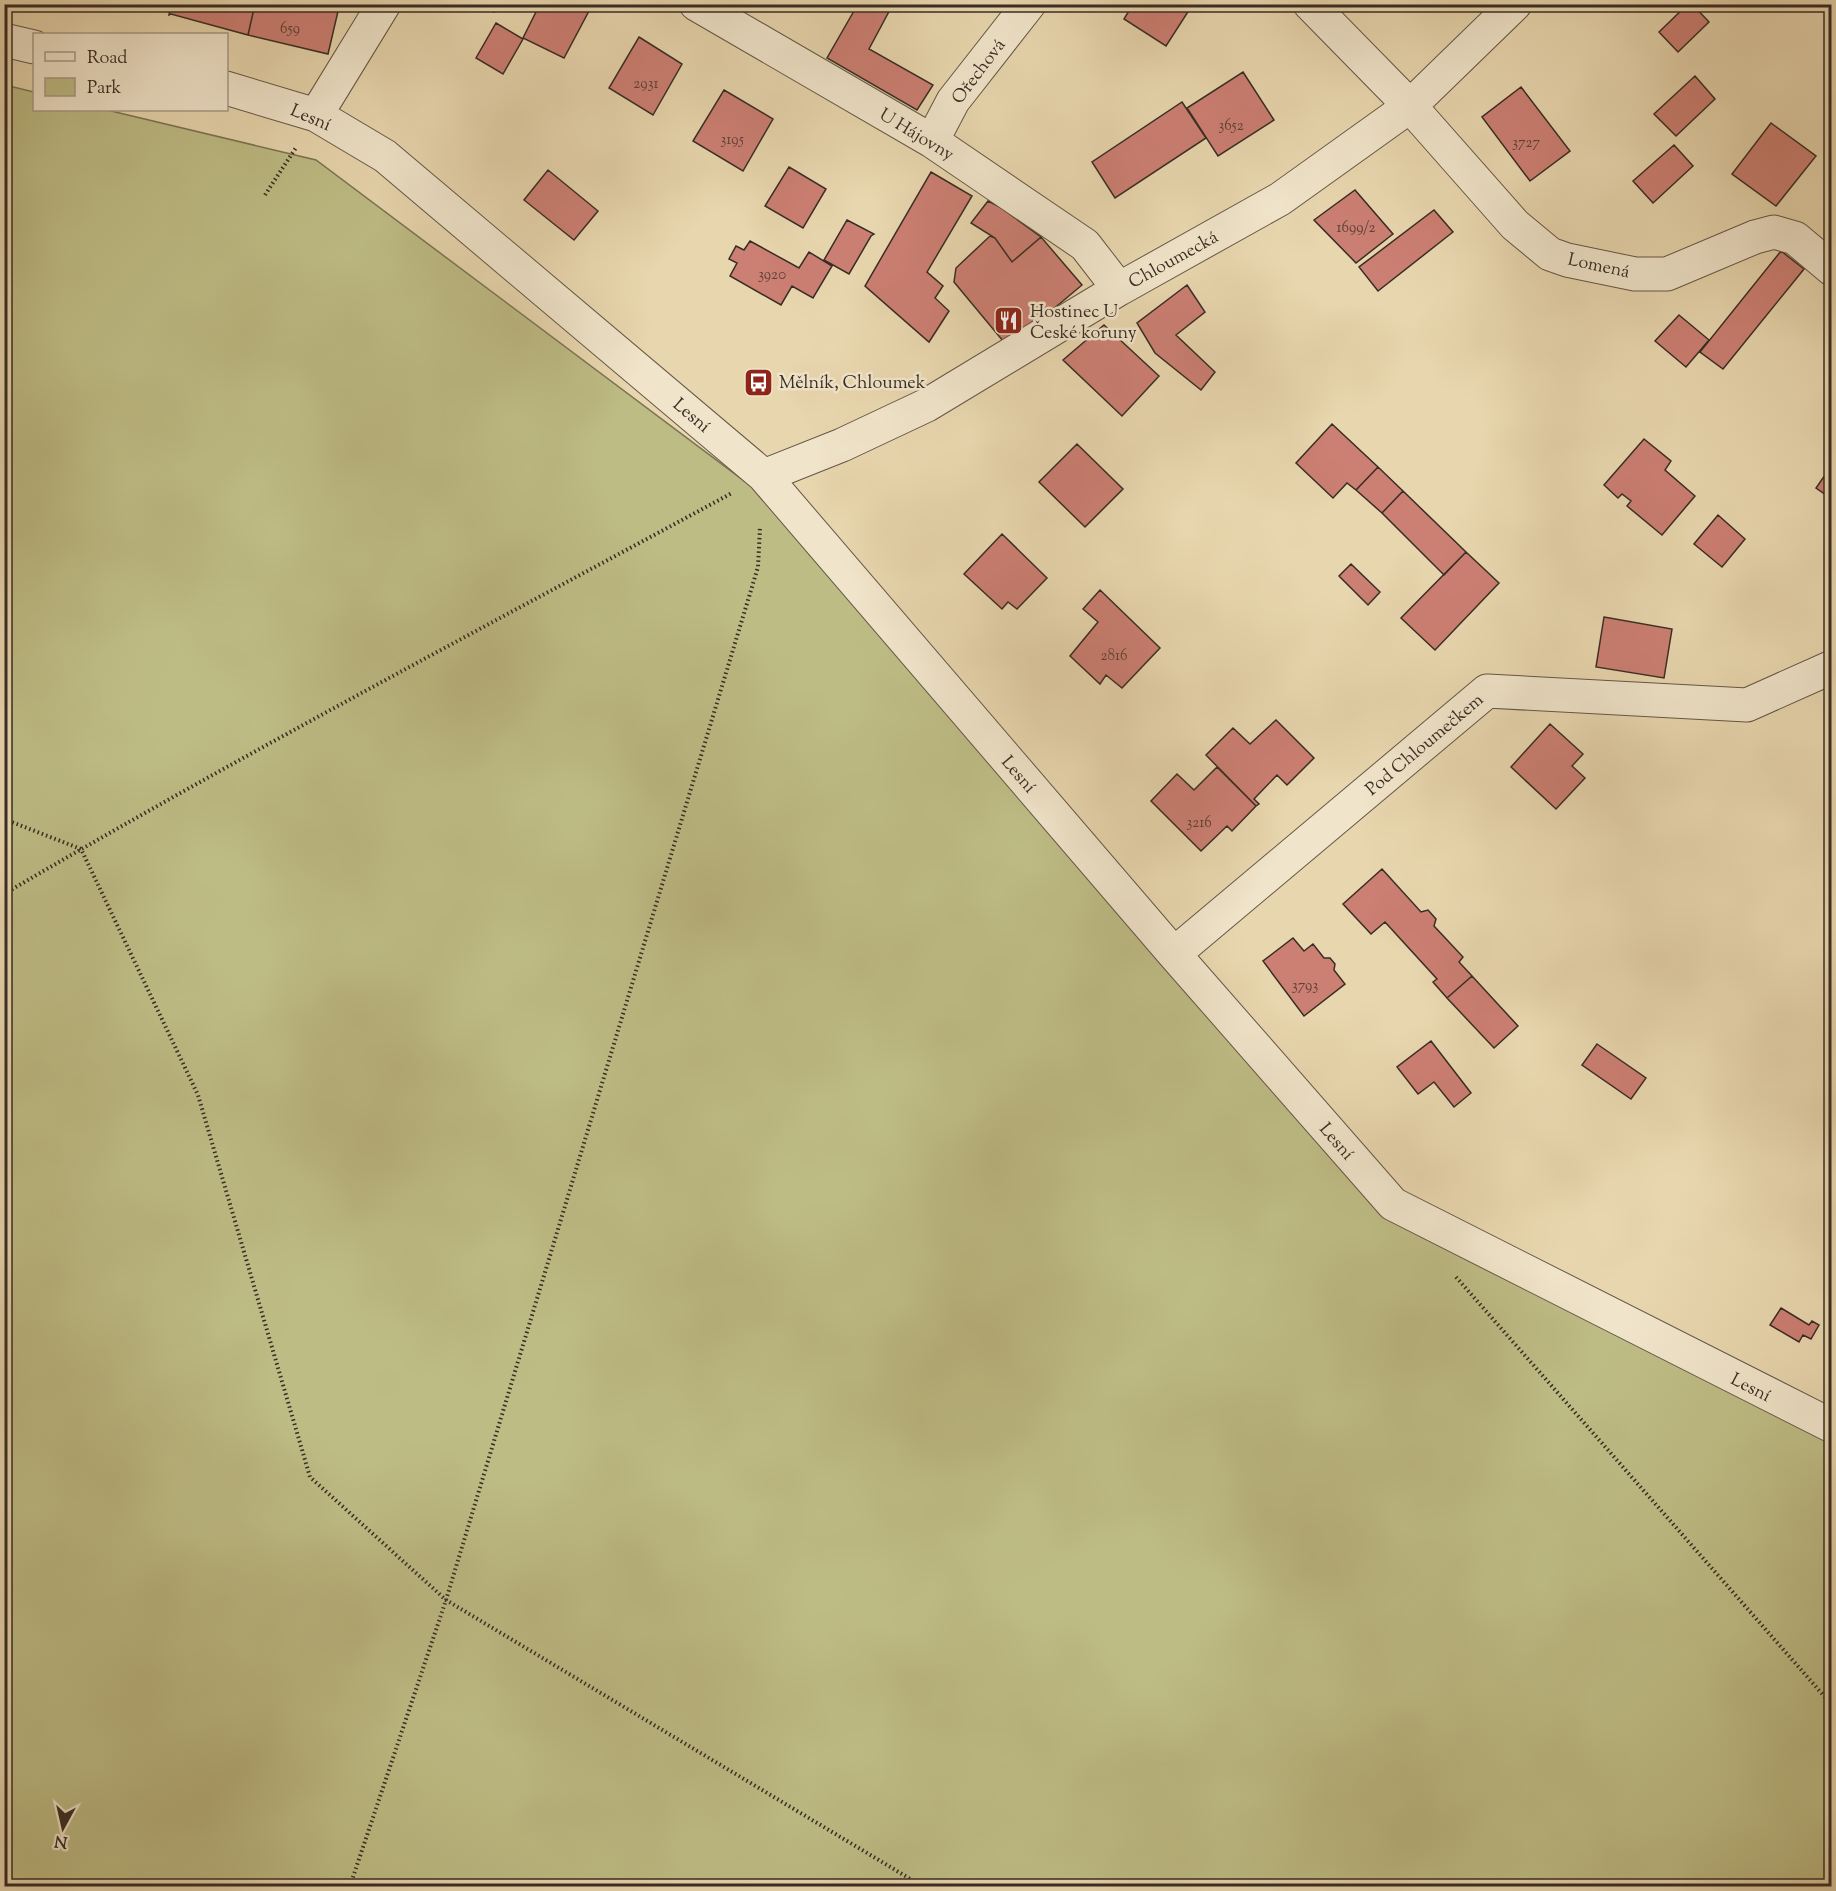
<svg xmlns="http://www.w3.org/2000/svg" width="1836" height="1891" font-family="'Sorts Mill Goudy',serif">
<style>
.green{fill:#bebc85;stroke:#7b7454;stroke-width:1.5}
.building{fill:#cc7f73;stroke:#382d24;stroke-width:1.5}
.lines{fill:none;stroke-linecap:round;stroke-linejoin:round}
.minor-casing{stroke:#645746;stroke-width:35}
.path{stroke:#382d24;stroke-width:4;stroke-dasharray:1.5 3;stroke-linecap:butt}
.minor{stroke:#f0e4ca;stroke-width:33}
.labels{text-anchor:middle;stroke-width:5;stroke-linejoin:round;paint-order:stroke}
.number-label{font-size:15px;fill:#5d4238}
.street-label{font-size:18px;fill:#382d24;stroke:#f0e4ca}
.poi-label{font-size:18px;fill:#382d24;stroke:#f0e4ca;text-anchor:start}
</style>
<rect width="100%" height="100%" fill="#e8d6ae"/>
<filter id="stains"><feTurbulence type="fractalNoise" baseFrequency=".00333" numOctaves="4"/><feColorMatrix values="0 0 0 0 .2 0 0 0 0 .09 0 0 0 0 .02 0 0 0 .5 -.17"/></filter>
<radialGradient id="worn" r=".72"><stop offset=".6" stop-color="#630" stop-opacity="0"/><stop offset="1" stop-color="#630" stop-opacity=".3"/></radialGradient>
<path class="green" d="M5,85L34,92V110H107L316,160L775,504L1391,1218L1831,1441V1886H5Z"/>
<path class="building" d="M171,4H255L248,35L171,14L169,15Z
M255,4H326L339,7L328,54L248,35Z
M483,4H498L494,12L482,6Z
M540,4H580L590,9L564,58L523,38Z
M858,4H893L869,49L933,85L917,110L827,58Z
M1133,4H1193L1166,46L1124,19Z
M1688,4H1692L1709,22L1678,52L1659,32Z
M496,23L523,39L503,74L476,58Z
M639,37L682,64L653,115L609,88Z
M1243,72L1274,120L1218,156L1187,108Z
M1695,76L1715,99L1676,136L1654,114Z
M1521,87L1570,151L1530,181L1482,117Z
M724,90L773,119L743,171L693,141Z
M1182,102L1206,138L1115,198L1092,162Z
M1771,123L1816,156L1776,206L1732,174Z
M1674,145L1693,166L1653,203L1633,181Z
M789,167L826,189L803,228L765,206Z
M548,170L598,211L574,240L524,200Z
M931,172L972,196L927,272L943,286L935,298L949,311L929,342L865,286Z
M1355,190L1393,234L1356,263L1314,220Z
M988,201L1000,207L1041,237L1012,262L995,238L971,223Z
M1434,210L1453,232L1378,291L1359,267Z
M847,220L874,234L871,236L849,274L824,260Z
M990,236L995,238L1012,262L1041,237L1082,285L1008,347L954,282L956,268Z
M750,241L799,268L809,252L832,266L813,298L792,286L781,305L730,276L737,263L729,259L736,246L744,250Z
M1781,251L1804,269L1723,369L1700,352Z
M1187,285L1205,312L1176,335L1215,372L1201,390L1155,353L1137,323Z
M1679,315L1709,340L1686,367L1655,341Z
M1104,325L1159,376L1122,416L1063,360Z
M1332,424L1378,467L1356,490L1347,483L1333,498L1296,463Z
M1644,439L1671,461L1665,470L1695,496L1662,535L1627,506L1631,501L1622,494L1618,498L1604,485Z
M1077,444L1123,489L1085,527L1039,482Z
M1832,465V499L1816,488Z
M1378,467L1403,491L1382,513L1356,490Z
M1403,491L1466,552L1444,575L1382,513Z
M1718,515L1745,539L1722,567L1694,544Z
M1002,534L1047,578L1017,609L1008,602L1002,609L964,574Z
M1466,552L1499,583L1435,650L1401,618Z
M1351,564L1380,592L1368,605L1339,576Z
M1100,590L1160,648L1122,688L1106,675L1100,684L1070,656L1098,622L1083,609Z
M1604,617L1672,629L1664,678L1596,667Z
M1276,720L1314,758L1287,785L1277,775L1254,799L1259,804L1256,806L1206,755L1233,728L1250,744Z
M1550,724L1583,754L1572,766L1585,778L1556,809L1511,767Z
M1217,767L1256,806L1232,831L1227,826L1201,851L1151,801L1177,774L1194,790Z
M1382,869L1421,912L1428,910L1436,919L1434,926L1463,957L1459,962L1472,976L1447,998L1433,982L1437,979L1385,922L1371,934L1343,904Z
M1293,938L1304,951L1313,944L1324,958H1330L1335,964L1334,970L1345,984L1304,1016L1263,961Z
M1472,976L1518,1026L1494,1048L1447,998Z
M1431,1041L1471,1093L1454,1107L1434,1082L1418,1094L1397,1067Z
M1597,1044L1646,1078L1631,1099L1582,1065Z
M1781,1308L1809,1325L1812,1321L1819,1325L1811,1339L1803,1335L1799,1342L1770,1325Z"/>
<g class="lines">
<defs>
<path id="minor" d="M696,4L932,141L1085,245L1119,289
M1310,4L1410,106L1515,225L1550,254L1567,260L1635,274H1667L1755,237L1774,232L1795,238L1832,269
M4,40L34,47
M226,88L316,115L385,156L764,476L1174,954L1393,1204L1832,1426
M316,115L384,4
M932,141L953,101L1029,4
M764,476L842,445L927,405L1119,289L1280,199L1410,106L1515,4
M1174,954L1487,691L1747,705L1832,667"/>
</defs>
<use href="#minor" class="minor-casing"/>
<path class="path" d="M265,195L297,146
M4,819L81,849L198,1095L310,1477L446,1600L922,1886
M4,894C243,754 488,625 732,493
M1456,1277L1832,1705
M350,1886L446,1600L758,567L760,527"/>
<use href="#minor" class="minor"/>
</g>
<defs>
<symbol id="restaurant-square" viewBox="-11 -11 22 22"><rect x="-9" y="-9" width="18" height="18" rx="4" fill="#8f2418" stroke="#f0e4ca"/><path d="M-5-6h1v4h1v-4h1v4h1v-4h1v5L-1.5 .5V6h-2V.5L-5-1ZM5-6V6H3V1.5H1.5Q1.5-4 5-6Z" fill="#fff"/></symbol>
<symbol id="bus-square" viewBox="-11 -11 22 22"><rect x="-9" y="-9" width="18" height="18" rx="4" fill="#8f2418" stroke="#f0e4ca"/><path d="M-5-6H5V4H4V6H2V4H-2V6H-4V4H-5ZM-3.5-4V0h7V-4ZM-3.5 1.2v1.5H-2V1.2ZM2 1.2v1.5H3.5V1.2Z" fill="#fff"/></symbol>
</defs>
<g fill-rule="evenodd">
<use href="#restaurant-square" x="992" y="304" width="33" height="33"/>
<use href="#bus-square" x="742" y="366" width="33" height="33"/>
</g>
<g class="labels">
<g class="number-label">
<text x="290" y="33">659</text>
<text x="646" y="88">2931</text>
<text x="1231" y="130">3652</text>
<text x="732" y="144">3195</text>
<text x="1526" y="147">3727</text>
<text x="1356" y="232">1699/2</text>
<text x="772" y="279">3920</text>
<text x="1114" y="660">2816</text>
<text x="1199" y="827">3216</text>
<text x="1305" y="990">3793</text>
</g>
<g class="street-label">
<text transform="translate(978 71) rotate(-53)" y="6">Ořechová</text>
<text transform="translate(311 117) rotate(23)" y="6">Lesní</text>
<text transform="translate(917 134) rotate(31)" y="6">U Hájovny</text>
<text transform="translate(1173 259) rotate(-29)" y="6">Chloumecká</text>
<text transform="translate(1599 265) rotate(12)" y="6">Lomená</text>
<text transform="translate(692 415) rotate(40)" y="6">Lesní</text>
<text transform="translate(1424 744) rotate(-40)" y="6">Pod Chloumečkem</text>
<text transform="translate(1019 774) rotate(49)" y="6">Lesní</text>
<text transform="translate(1337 1141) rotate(49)" y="6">Lesní</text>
<text transform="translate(1751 1387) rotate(27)" y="6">Lesní</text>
</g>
<g class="poi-label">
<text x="1030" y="317">Hostinec U<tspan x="1030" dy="21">České koruny</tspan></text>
<text x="779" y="388">Mělník, Chloumek</text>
</g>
</g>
<rect width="1836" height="1891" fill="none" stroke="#e8d6ae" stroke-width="24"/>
<rect x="6" y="6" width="1824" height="1879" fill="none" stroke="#382d24" stroke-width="3"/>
<rect x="12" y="12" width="1812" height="1867" fill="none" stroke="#382d24" stroke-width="1.5"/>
<rect x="33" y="33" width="195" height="78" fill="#f0e4ca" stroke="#a69b88" stroke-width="1.5"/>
<rect x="45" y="52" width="30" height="9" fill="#f0e4ca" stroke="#a69b88" stroke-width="1.5"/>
<text x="87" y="63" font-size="18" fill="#382d24">Road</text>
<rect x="45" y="78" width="30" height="18" fill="#bebc85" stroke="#a69b88" stroke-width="1.5"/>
<text x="87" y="93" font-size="18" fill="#382d24">Park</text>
<g transform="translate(63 1828) rotate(188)" stroke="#f0e4ca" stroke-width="4.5" paint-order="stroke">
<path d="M0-4.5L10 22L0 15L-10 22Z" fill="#382d24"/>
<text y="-9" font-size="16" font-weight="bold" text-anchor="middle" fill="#382d24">N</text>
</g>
<rect width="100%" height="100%" filter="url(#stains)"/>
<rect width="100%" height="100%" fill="url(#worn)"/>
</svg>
